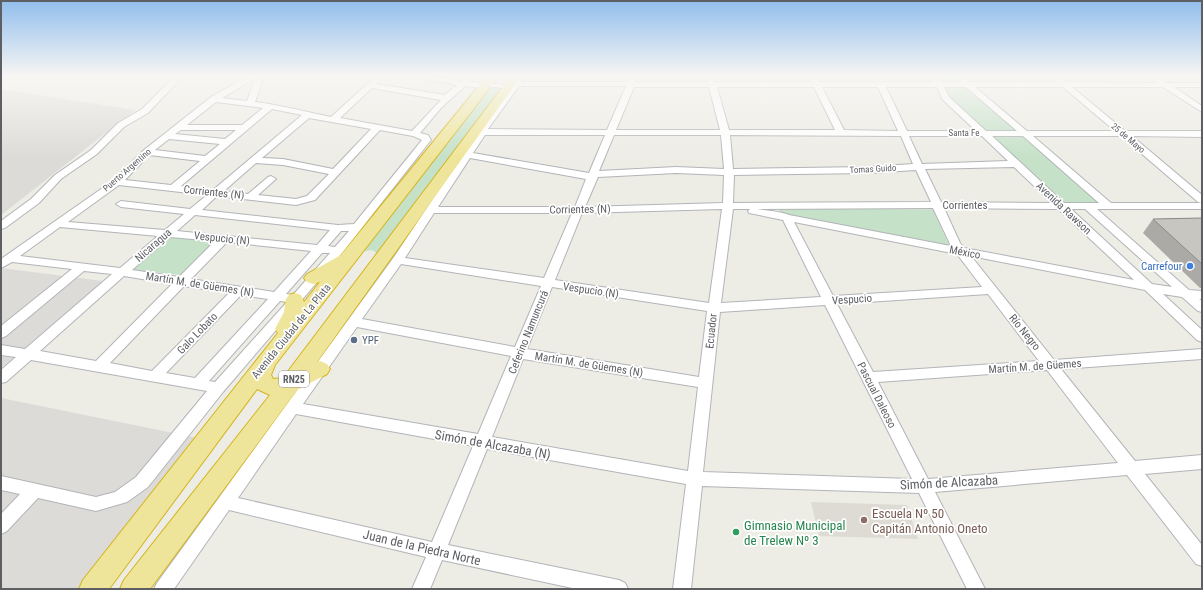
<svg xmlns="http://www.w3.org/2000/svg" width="1203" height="590" font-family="'Roboto Condensed',sans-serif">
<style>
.industrial{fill:#dcdbd7}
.education{fill:#dddbd3}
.green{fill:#c5e1c8}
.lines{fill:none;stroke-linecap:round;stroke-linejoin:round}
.minor-casing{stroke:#b2b4b8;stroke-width:2}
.highway-casing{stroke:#d4b41e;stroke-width:2}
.minor{fill:#fff;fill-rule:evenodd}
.highway{fill:#efe59a;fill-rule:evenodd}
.wall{fill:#acaaa6}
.building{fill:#c8c6c1;stroke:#8c8b87}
.shop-dot{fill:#3f7fe0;stroke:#fff;stroke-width:1.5}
.service-dot{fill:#5c6f8a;stroke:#fff;stroke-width:1.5}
.education-dot{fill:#8d6e63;stroke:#fff;stroke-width:1.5}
.leisure-dot{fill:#2e9e5b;stroke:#fff;stroke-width:1.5}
.labels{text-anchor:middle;stroke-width:3.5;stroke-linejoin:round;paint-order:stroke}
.far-street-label{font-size:9px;fill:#5d5f63;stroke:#fff}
.shield{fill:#fff;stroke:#8e8f92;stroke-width:1}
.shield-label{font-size:10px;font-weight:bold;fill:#5d5f63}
.street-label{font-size:11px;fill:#5d5f63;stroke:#fff}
.shop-label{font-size:11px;fill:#366cbe;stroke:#fff;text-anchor:end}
.service-label{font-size:11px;fill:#4e5e75;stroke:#fff;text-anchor:start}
.near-street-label{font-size:13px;fill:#5d5f63;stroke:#fff}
.near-education-label{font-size:13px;fill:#785e54;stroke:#fff;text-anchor:start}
.near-leisure-label{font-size:13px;fill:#27864d;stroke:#fff;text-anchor:start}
</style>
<rect width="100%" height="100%" fill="#edece5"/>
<path class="industrial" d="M1,89L135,110L1,215Z
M1,268L103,281L1,368Z
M1,398L198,438L77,589H1Z"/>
<path class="education" d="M811,502L907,505L918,539L819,536Z"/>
<path class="green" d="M933,76H954L1101,203L1061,202L948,97L944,86Z
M492,86L499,87L502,89L381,256L372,250L359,252L487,88Z
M780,207L933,210L949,245L784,214L779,210Z
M172,237L215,242L181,275L133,270Z"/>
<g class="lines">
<defs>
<path id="minor" d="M175,76H183L148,113L124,127L97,154L61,179L39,203L5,228L1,229V221L31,199L55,175L91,150L118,123L142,109Z
M239,76H254L261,79L262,82L255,102C281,105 306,112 331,117L376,76H384L376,84L445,95L457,85L418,78L414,76H429L461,81L465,78H468V82L507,85L513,83L518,76H526L522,82H628L631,76H637L635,82H708L707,76H713L715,82H812L809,76H816L820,82H933L926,76H934L942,82H961L954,76H962L970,82H1057L1050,76H1058L1066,82L1157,83L1148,76H1156L1167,83H1202V87H1174L1202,106V112L1163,87H1072L1125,131H1202V137L1132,136L1202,195V209H1097L1189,290L1202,291V299H1199L1202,301V312L1198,311L1182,297L1163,294L1202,330V342L1197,340L1145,290L971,256L1054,360L1202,349V359L1061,369L1135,461L1202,455V469L1145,474L1202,545V566L1196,564L1127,475L935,492L985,589H967L919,493L702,486L691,589H673L686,484L487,449L448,545L619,580L625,583L628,589H577L442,560L430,589H412L426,557L229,510L174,589H154L157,583L394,257L478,132L509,89L496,87L480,88L465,86L441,108L420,133L428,135L431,140L342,253L223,392L148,487L127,502L96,511L38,498L7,531L1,534V514L20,494L1,490V476L96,497L115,492L136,477L207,391L31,360L6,382L1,383V370L16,357L1,355V345L25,349L112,274L84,271L6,336L1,338V326L72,269L12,262L1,268V259L114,180L144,150L211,97L243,79L239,78ZM252,80L254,82L247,101L222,98ZM519,86H626L607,130L488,129ZM634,87H709L720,130H616ZM717,87H814L835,130H729ZM822,87H878L898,131L844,130ZM886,87H937L943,100L976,131H907ZM944,87H966L1017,131H986L949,97ZM975,87H1063L1115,131H1027ZM372,88L441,100L412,131L340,118ZM216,102L263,108L242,125H187ZM272,109L302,115L213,190L181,186ZM309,118L371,129L333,169L283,159L262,158ZM181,130H236L225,139L175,134ZM380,130L413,136L422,140L354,224L338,225L202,210L217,196L296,205L315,200ZM485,135H605L589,173L473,153ZM614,135H721L724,169L676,167L599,171ZM730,135L901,136L913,164L869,167L733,169ZM909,136H982L1008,161L922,164ZM992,136H1023L1099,203H1064ZM1033,136H1121L1198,202L1202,203H1111ZM169,139L220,144L205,156L155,150ZM149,155L200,161L171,185L125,180ZM470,158L586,179L575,207H438ZM256,163L283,165L329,174L307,196L296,199L258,195L276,179L271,176L268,177L248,194L224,191ZM1014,167L1052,203L941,202L925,169ZM916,170L931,202L733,203L734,175L869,173ZM676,173L724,175L723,203L585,207L598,177ZM119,185L207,195L190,209L121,201L116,204L121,207L184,214L165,230L68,222ZM933,208L951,246L789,215C785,212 764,210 757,209ZM944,208L1058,209L1134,280L964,248L960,243ZM722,209L709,303L555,280L582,213ZM733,209H750L748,211L749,213L783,220L821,297L721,303ZM1071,209H1085L1172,287L1152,284ZM434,213H572L544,278L405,258ZM195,215L330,230L317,245L177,231ZM794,222L957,254L982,287L833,296ZM60,227L158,236L120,268L20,256ZM341,231H349L335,247L328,246ZM170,237L215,241L179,277L132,270ZM227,242L311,251L274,292L191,279ZM322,253H330L293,295L286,294ZM401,264L541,286L515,347L362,319ZM124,276L172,284L96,361L40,351ZM184,286L229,293L152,371L110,363ZM552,287L707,311L699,377L527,349ZM988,294L1039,361L873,372L837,304ZM241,295L268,299L195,378L166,373ZM280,301L287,302L215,382L209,381ZM825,305L912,479L703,472L720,312ZM357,327L511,356L478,434L303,404ZM523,359L698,387L688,471L492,437ZM1047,370L1118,463L928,479L878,382ZM296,414L473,446L432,542L238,498Z"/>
<path id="highway" d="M487,76H499L275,365L271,375L273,379L283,378L511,76H521L317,362L320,361L327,364L330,369L327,374L297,390L150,589H120L124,580L270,395L257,389L109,589H79L83,580L278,333L275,329L284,312L286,299L289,295L295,293L301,295L304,302L320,282L313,284L307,282L304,278L307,274L341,255Z"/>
</defs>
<use href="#minor" class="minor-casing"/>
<use href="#highway" class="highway-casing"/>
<use href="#minor" class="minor"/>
<use href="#highway" class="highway"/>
</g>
<path class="wall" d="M1202,218V288H1200L1143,233L1153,219Z"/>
<path class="building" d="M1202,218V264L1153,219Z"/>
<linearGradient id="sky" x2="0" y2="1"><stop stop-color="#91beed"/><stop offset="0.48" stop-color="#f7f6f3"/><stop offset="1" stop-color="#f7f6f3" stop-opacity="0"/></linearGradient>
<rect width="1203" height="158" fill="url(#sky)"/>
<circle class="shop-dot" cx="1190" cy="266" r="4"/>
<circle class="service-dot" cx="354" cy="340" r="4"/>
<circle class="education-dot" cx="864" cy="520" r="4"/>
<circle class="leisure-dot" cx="736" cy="532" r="4"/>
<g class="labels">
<g class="far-street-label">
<text x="964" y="136">Santa Fe</text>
<text transform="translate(1128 138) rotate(40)" y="3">25 de Mayo</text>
<text transform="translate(873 169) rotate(-3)" y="3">Tomas Guido</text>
<text transform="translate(127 170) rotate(-41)" y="3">Puerto Argentino</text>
</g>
<rect class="shield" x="279" y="371" width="30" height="16" rx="3"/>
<g class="shield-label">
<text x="294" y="383">RN25</text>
</g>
<g class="street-label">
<text transform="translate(214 192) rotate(6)" y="4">Corrientes (N)</text>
<text x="965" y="209">Corrientes</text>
<text transform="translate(1064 208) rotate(43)" y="4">Avenida Rawson</text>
<text transform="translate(580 209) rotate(-1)" y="4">Corrientes (N)</text>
<text transform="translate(222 238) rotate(6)" y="4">Vespucio (N)</text>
<text transform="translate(153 245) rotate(-41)" y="4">Nicaragua</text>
<text transform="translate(965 252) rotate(11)" y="4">México</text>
<text transform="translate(200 284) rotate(9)" y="4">Martín M. de Güemes (N)</text>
<text transform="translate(591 290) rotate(8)" y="4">Vespucio (N)</text>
<text transform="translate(852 299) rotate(-4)" y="4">Vespucio</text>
<text transform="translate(291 331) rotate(-51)" y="4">Avenida Ciudad de La Plata</text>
<text transform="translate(711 331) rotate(-84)" y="4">Ecuador</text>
<text transform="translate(528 332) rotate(-68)" y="4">Ceferino Namuncurá</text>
<text transform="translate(1025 332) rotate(51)" y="4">Río Negro</text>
<text transform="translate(197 333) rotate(-46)" y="4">Galo Lobato</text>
<text transform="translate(589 364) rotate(9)" y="4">Martín M. de Güemes (N)</text>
<text transform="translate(1035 366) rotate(-4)" y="4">Martín M. de Güemes</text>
<text transform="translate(877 395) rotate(63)" y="4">Pascual Daleoso</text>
</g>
<g class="shop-label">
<text x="1182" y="270">Carrefour</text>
</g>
<g class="service-label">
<text x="362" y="344">YPF</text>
</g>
<g class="near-street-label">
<text transform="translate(493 444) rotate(10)" y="5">Simón de Alcazaba (N)</text>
<text transform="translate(949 482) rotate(-3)" y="5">Simón de Alcazaba</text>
<text transform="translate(422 547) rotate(13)" y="5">Juan de la Piedra Norte</text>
</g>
<g class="near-education-label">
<text x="872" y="518">Escuela Nº 50<tspan x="872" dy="15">Capitán Antonio Oneto</tspan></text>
</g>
<g class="near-leisure-label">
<text x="744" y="530">Gimnasio Municipal<tspan x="744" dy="15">de Trelew Nº 3</tspan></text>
</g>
</g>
<rect width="1203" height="590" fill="none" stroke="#5d5f63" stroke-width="4"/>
</svg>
